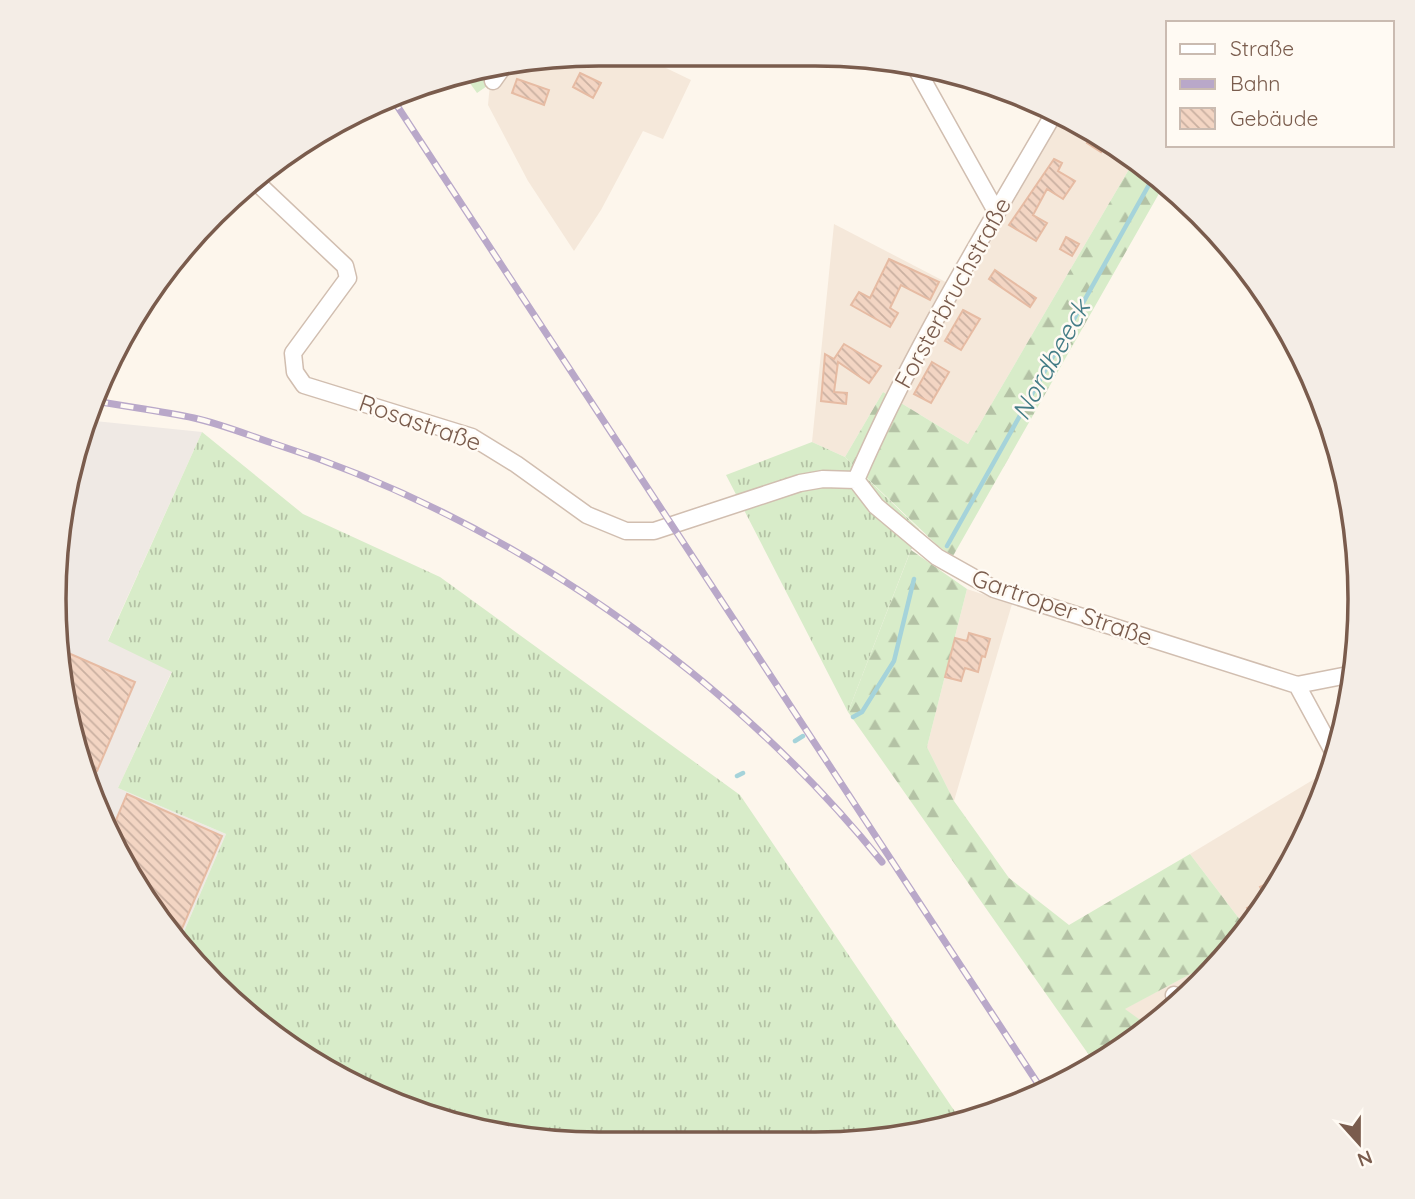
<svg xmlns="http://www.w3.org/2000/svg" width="1415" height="1199" font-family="Quicksand,sans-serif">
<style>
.residential{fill:#f5e8da}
.industrial{fill:#efe9e4}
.grass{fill:url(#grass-tufts)}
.forest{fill:url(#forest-firs)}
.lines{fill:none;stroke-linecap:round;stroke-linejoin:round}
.stream{stroke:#a5d3da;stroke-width:4.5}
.building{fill:url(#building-back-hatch);stroke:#e6bba3;stroke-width:2}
.minor-casing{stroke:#d1beb0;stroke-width:19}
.minor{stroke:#fff;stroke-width:16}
.rail-casing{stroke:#b9a8c9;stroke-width:7}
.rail{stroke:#fffaf3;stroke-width:4.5;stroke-dasharray:13;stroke-linecap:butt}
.labels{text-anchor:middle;stroke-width:5;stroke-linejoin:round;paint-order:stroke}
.street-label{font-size:24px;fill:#7a5c4d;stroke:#fffaf3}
.water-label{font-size:26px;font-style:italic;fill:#437c86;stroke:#fffaf3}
.rim{fill:none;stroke:#7a5c4d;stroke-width:3.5}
</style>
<defs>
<pattern id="grass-tufts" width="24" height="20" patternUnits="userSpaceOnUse" patternTransform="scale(1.75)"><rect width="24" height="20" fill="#d8ecc9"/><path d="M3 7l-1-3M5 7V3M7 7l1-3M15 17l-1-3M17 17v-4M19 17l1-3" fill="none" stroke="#b4c2a5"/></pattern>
<pattern id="forest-firs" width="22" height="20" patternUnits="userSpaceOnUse" patternTransform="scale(1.75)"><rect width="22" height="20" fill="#d8ecc9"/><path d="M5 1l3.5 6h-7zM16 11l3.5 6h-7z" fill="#b4c2a5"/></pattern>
<pattern id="building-back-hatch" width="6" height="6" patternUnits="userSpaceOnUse" patternTransform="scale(1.75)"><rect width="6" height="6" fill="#f3d5c3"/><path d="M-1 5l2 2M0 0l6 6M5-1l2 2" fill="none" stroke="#cab0a1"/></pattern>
</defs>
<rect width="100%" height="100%" fill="#fdf6ec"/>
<path class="residential" d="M599,54L639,55L691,80L663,139L643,131L601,210L574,251L528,181L488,105L490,84L496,68Z
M1063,114L1135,159L968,444L883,392L845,457L812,442L834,224L963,291Z
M967,589L1012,604L954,801L927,747Z
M1331,769L1319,809L1269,903L1247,929L1190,854Z
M1226,955L1201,985L1150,1027L1124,1009Z"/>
<path class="industrial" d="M85,420L202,432L108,640L172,671L118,788L226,834L179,943L146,903L96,808L59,671V529Z"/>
<path class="grass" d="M202,432L303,514L440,577L740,795L962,1122L922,1134L816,1145L563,1144L425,1116L327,1071L214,985L179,943L226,834L118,788L172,672L108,641Z
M812,442L845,457L919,529L848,712L726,475Z"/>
<path class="forest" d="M496,68L490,84L477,93L462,72Z
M1135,159L1147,167L1165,183L953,556L938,546L845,457L883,392L968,444Z
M911,550L967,589L927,747L954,801L1009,878L1069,925L1190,854L1247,929L1226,955L1125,1009L1150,1027L1118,1053L1096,1065L848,712Z"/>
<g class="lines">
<path class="stream" d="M947,546L1155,174
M853,717L862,712L894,661L914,579
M795,741L803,736
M737,776L743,773"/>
</g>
<path class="building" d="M580,73L601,83L593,98L573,87Z
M517,79L549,90L544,105L512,93Z
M1093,133L1107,142L1101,152L1087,143Z
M1054,159L1062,163L1058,171L1075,181L1063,199L1047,189L1033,215L1047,223L1036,241L1009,225Z
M1066,237L1079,244L1072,256L1060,249Z
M889,259L939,282L930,300L901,285L890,308L898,313L890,327L851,305L859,292L870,298Z
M995,270L1036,298L1030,307L989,279Z
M963,310L980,319L961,350L945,341Z
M844,344L881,366L869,383L838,362L834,392L847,393L846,404L821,401L825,354L834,359Z
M932,362L949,372L931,403L914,394Z
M969,633L990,639L985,657L982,656L978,672L965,668L961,681L945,677L955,638L967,641Z
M59,649L135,682L97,771L84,765L59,671Z
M127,794L222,836L177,940L146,903L110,834Z
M1268,883L1278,885L1269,903L1259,915L1251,918L1247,908L1266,898L1260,887Z
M1205,975L1207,978L1201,985L1186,997L1181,988Z"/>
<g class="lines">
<defs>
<path id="minor" d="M916,68L997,213
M493,81L503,67
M254,180L345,266L348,278L293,353L295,372L304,385L472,437L516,464L587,515L626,531H654L800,483L823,479L856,480
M856,480L876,506L937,557L994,589L1297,685
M856,480C911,352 986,231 1056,110
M1297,685L1335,755
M1297,685L1353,674
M1174,995L1178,1004"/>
</defs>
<use href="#minor" class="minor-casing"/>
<use href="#minor" class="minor"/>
<defs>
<path id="rail" d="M392,98L1044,1093
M95,401C128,407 161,411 194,418C221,424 248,435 275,444C506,518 729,673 882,862"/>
</defs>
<use href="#rail" class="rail-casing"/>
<use href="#rail" class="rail"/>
</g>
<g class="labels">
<g class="street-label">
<text transform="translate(953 293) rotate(-61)" y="8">Forsterbruchstraße</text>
<text transform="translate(420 423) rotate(19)" y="8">Rosastraße</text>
<text transform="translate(1062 608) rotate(19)" y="8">Gartroper Straße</text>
</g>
<g class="water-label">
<text transform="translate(1051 360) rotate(-61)" y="9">Nordbeeck</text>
</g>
</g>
<path d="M0 0H1415V1199H0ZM599 66H815A533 533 0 0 1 1348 599V599A533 533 0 0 1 815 1132H599A533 533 0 0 1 66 599V599A533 533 0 0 1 599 66Z" fill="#f4ede6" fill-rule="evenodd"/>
<path class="rim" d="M599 66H815A533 533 0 0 1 1348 599V599A533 533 0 0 1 815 1132H599A533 533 0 0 1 66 599V599A533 533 0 0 1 599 66Z"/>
<rect x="1166" y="21" width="228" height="126" fill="#fffaf3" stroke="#cabbb1" stroke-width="2"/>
<rect x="1180" y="44" width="35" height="10" fill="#ffffff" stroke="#cabbb1" stroke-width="2"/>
<text x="1230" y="56" font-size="21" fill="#7a5c4d">Straße</text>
<rect x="1180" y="79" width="35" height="10" fill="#b9a8c9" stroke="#cabbb1" stroke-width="2"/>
<text x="1230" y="91" font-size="21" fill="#7a5c4d">Bahn</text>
<rect x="1180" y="108" width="35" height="21" fill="url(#building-back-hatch)" stroke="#cabbb1" stroke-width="2"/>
<text x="1230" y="126" font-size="21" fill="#7a5c4d">Gebäude</text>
<g transform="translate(1359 1143) rotate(159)" stroke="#fffaf3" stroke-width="5" paint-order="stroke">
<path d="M0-5L12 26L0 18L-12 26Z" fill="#7a5c4d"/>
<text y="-10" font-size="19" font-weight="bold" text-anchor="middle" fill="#7a5c4d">N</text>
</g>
</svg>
